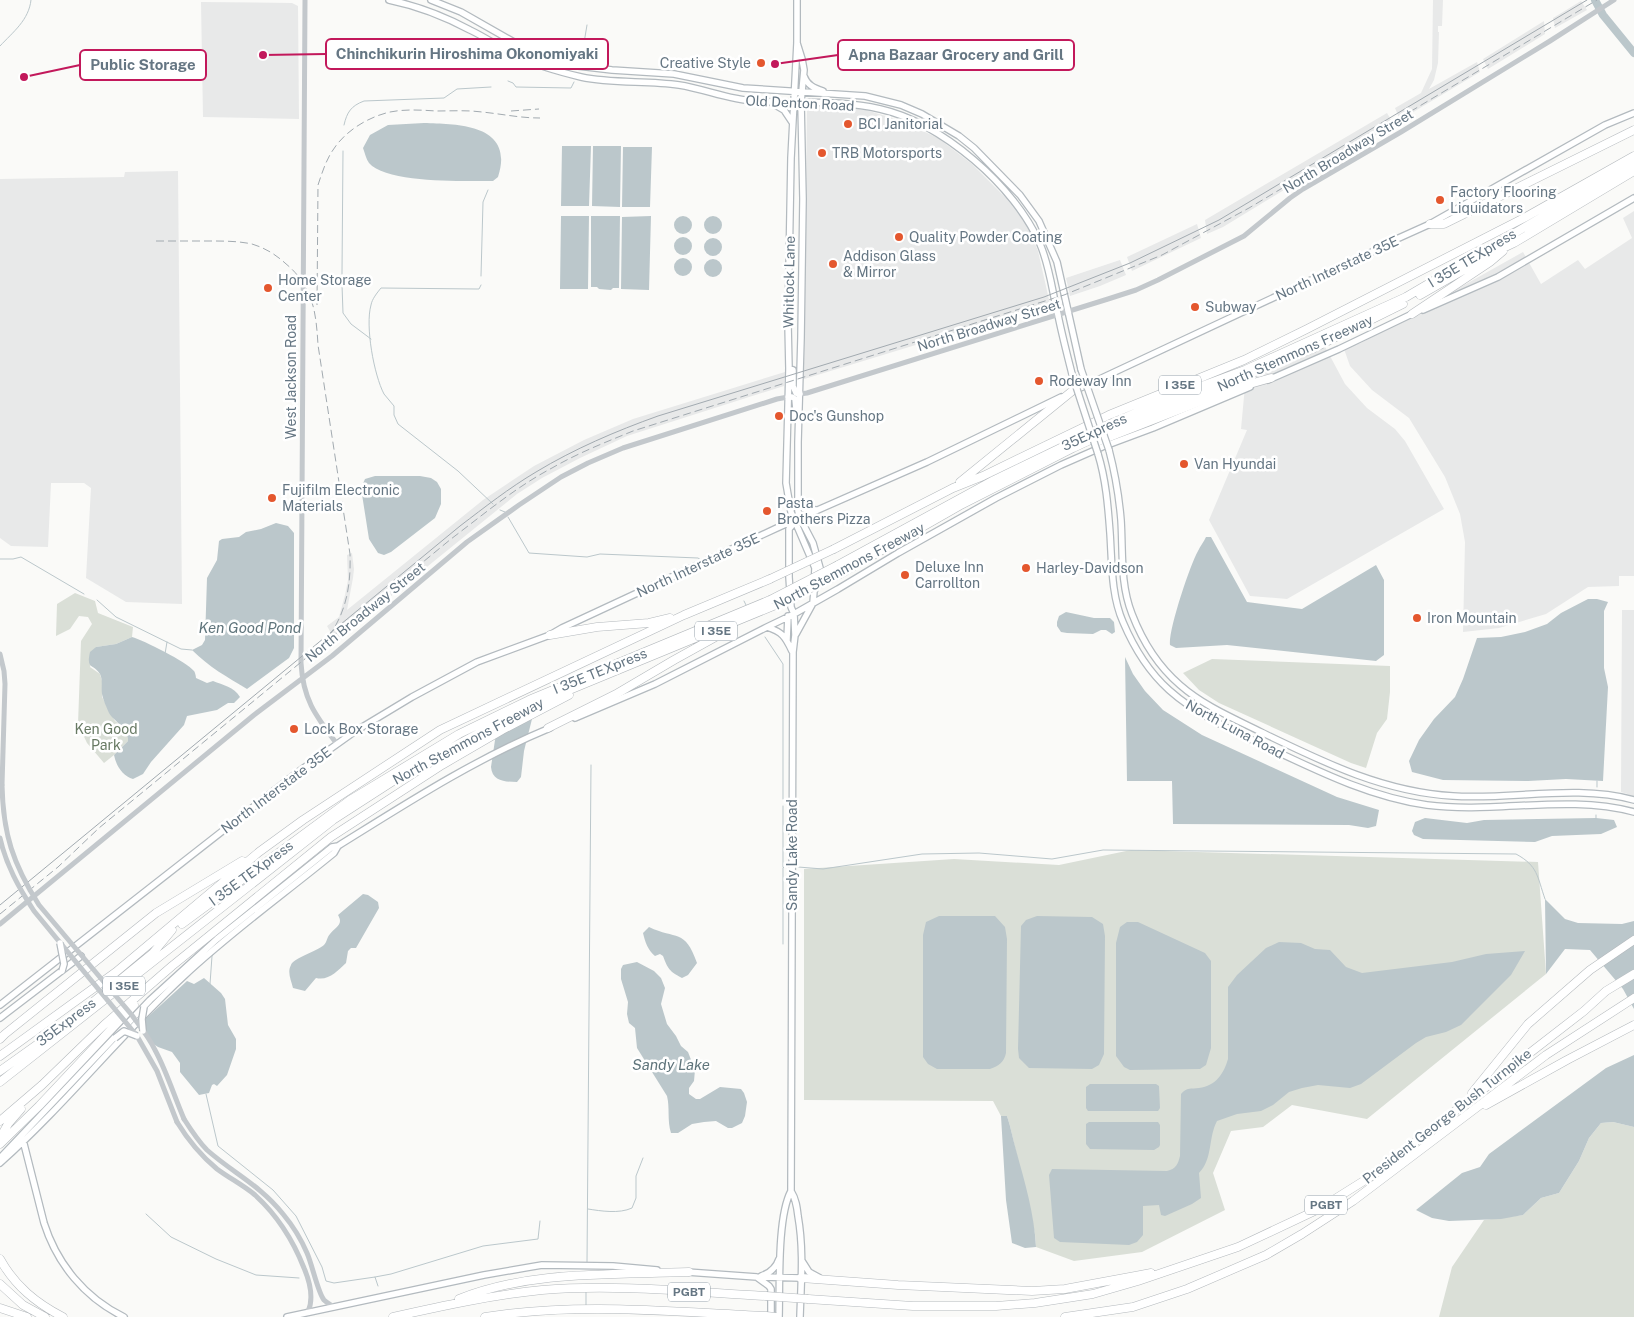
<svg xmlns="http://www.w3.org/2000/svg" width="1634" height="1317" font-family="'Public Sans',sans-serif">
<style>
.built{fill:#e8e9e9}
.green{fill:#dadfd7}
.water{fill:#bbc7cb}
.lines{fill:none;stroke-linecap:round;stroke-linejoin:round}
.stream{stroke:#bbc7cb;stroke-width:1}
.river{stroke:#bbc7cb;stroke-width:8}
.secondary-casing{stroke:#b3babf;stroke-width:8}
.motorway-casing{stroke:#b4b9bd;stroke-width:9}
.tertiary{stroke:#c3c8cc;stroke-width:5}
.secondary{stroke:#fff;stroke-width:5.5}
.motorway{stroke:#fff;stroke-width:8}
.tram{stroke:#a2aab0;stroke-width:1}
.rail{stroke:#a2aab0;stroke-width:1;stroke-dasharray:8 4;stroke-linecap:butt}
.secondary-bridge-casing{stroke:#b3babf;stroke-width:8;stroke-linecap:butt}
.motorway-bridge-casing{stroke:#b4b9bd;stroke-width:9;stroke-linecap:butt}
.tertiary-bridge{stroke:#c3c8cc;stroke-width:5}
.secondary-bridge{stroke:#fff;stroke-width:5.5}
.motorway-bridge{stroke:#fff;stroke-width:8}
.poi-dot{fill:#e4572e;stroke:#fff;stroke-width:2}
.labels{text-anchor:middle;stroke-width:5;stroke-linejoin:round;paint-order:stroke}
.shield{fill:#fff;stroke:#939fa8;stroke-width:1}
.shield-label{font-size:12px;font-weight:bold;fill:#657683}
.poi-label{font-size:14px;fill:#657683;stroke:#fff;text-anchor:start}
.street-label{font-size:14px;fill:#657683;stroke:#fff}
.park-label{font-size:14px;fill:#687a64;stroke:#fff}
.water-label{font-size:15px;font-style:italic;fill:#60757c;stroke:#fff}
.leader{fill:none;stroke:#c2185b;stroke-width:2}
.callout-dot{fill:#c2185b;stroke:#fff;stroke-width:2}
.callout{fill:#fff;stroke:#c2185b;stroke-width:2}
.callout-label{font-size:15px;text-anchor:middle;font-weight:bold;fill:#657683}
</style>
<rect width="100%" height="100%" fill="#fafaf8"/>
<path class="built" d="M1433,0H1443L1442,26H1438V32H1439L1438,63L1434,80L1429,89L1477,62L1480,72L1400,120L1395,108L1421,93L1432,69Z
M1581,1L1587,10L1555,28L1553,18Z
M201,2L292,3L298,6L299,119L203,117Z
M1544,21L1545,34L1488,69L1483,59Z
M837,106L866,110L899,120L938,138L972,164L1005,197L1027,225L1038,251L1050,304L801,380V367L804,366L807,107Z
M1387,113L1394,125L1350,150L1223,227L1207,234L1205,220Z
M178,171L182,604L126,602L86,578L91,488L84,483H51L48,547L11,546L0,538V179L124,177L125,172Z
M1634,211V576H1619V586L1588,587L1546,614L1499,628L1463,632L1465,542L1460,514L1445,477L1409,418L1372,390L1350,366L1344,349L1361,343L1523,252L1541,284L1578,260L1585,269L1632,238L1623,218Z
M1197,224L1201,238L1132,271L1127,257Z
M1120,260L1126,275L1100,286L1070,296L1066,278Z
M1322,341L1345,384L1367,408L1395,429L1405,441L1444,509L1287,599L1250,596L1209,520L1247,430L1241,429L1246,375Z
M785,372L784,386L627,436L580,458L542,478L517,494L349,630L335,640L327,626L339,617L345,595L348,580L347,555L352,553L354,569L353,578L347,610L483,500L534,466L584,440L633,419Z
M1622,610H1634V796L1621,792Z"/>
<path class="green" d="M75,593L95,601L98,613L133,627L132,637L116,644L96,647L90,667L100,674L102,681V697L115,721L126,728L129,735L128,741L114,755L104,763L87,743L78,724L81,641L92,624L88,617L79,616L70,629L56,636L57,604Z
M1212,659L1390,666V692L1387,719L1377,733L1366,768L1351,763L1219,703L1199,690L1183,673Z
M1131,850L1538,862L1546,974L1367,1119L1292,1105L1263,1127L1231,1131L1213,1173L1225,1210L1142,1252L1074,1261L1036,1247L1035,1234L1010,1126L1007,1116H1001L993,1101L804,1100V869L954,859L1059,865Z
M1613,1122L1634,1127V1317H1439L1452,1267L1484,1220L1523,1215L1541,1198L1559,1193L1579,1161L1589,1138L1601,1123Z"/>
<path class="water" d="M424,123C460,124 515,125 498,177L493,181H486C460,181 386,183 369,163C366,159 365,153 363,148L370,135L388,125Z
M562,146H591L589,206H561Z
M593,146H621L620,207L592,206Z
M623,147H652L650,207H622Z
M674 225a9 9 0 1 1 18 0a9 9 0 1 1-18 0Z
M704 225a9 9 0 1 1 18 0a9 9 0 1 1-18 0Z
M561,216H589L588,289H560Z
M591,216H620L619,288H613L611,290L599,289L597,287H591Z
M651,216L649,290L621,289L622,217Z
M674 246a9 9 0 1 1 18 0a9 9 0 1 1-18 0Z
M704 247a9 9 0 1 1 18 0a9 9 0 1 1-18 0Z
M674 267a9 9 0 1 1 18 0a9 9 0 1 1-18 0Z
M704 268a9 9 0 1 1 18 0a9 9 0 1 1-18 0Z
M375,476H420L431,478L437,482L441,489V504L435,518L391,552L384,555L378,553L369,539L361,488L365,479Z
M276,523L288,526L294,533V648L289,658L247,689C227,677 209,667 192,650L202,645L205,640L207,578L217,560L219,541L222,539L239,537L246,532L261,529Z
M1206,537H1211L1247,602L1302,609L1376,565L1384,580V655L1376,661L1227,645L1176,648L1170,645C1168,631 1190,565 1198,551C1200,546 1204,542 1206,537Z
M1588,599H1597L1608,602L1604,611V668L1608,687L1603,781L1566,779L1528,781L1443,780L1412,772L1409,761L1419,740L1434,719L1455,697L1463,679L1477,638L1501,637L1525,632L1547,624L1561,613Z
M1066,612L1094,618H1110L1114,622L1115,632L1112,634L1106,630H1101L1093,634L1067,633L1061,632L1057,626V622L1059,616Z
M132,637C143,640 187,662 194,671C195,672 196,676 196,678L207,683L213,681C223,685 234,687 240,697L234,703H228L217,710L187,716L184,725L151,762L143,774L133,779C123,776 116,766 114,755L128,741C129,727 116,724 109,713C107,708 103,700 102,694C101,688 103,680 100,674C93,663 86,670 90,652L96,647L116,644Z
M1125,657L1133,674L1145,691L1163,710L1202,735L1337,797L1379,810L1376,826L1368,828L1349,825L1173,824L1172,781H1127Z
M533,709V715L524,751L521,777L517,782C505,782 492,781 491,767L498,720Z
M1425,818L1467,823L1484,820L1596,818L1614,820L1617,827L1601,834L1552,836L1535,842L1423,839L1414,835L1412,831L1415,822Z
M363,894L368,895L378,902L379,908L356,948H351L348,951L346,963C337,971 329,981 316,978L305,991L293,988C291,980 287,972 291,965C293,958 316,952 324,945C327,942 327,937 330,934C335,927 344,925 338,915Z
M1545,899L1565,919L1578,923L1622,924L1634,921V1009L1623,989L1590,950L1565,949L1546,974Z
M939,916H995L1005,927L1007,939L1006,1053C1004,1062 999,1066 990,1069H937L928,1064L923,1057V935L926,922Z
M1037,916L1092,917L1103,924L1105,936L1104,1054L1099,1065L1092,1069L1029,1068L1019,1058L1018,1049L1021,926L1026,920Z
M1127,922H1138L1205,953L1211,961V1048L1206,1065L1200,1069L1130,1070L1124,1067L1116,1056V943L1120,927Z
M649,927C676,940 685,928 697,963L688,975L682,978C669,971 668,969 663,956L660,954L655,956C648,950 645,942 643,933Z
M1279,942L1301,943L1315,949L1330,950L1346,967L1362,973L1452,962L1486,954L1525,951L1511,975L1461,1025L1446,1032L1426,1037L1416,1043L1361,1084L1350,1088L1318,1085L1302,1088L1289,1092L1273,1105L1261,1111L1237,1114L1217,1121C1208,1138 1213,1159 1199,1173L1201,1198L1192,1204L1165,1216L1161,1215L1159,1205L1143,1206V1235L1137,1242L1129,1245L1060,1242L1054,1238L1049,1175L1052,1169L1167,1171C1176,1169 1178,1164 1180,1156L1181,1094C1187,1087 1191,1089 1199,1088C1216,1086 1224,1073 1228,1059V987L1237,975L1266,948Z
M637,962L654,971L661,978L665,988L661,1004L667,1024L676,1036L681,1046L688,1052L695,1070L694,1081L689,1088V1094L696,1099H700L720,1087L741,1089L744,1093L747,1102L745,1116L742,1123L732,1128H728L716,1121L704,1122L692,1124L678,1133H671C667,1120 670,1108 667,1096L637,1048L635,1028L629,1023L627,1014L628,1002L621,979V969L623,965Z
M204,978L221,993L225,999L228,1025L236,1039V1049L227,1075L217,1086L214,1084L212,1085L209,1093L199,1095L180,1072V1063L172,1052L158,1047L152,1043L140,1024L187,981L194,984Z
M1634,1055V1127L1613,1122L1601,1123L1589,1138L1579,1161L1559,1193L1541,1198L1523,1215L1501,1219L1449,1221L1432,1218L1416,1210L1462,1173L1480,1167L1489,1154L1606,1068Z
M1090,1084H1156L1159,1086L1160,1108L1158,1111H1088L1086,1108V1087Z
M1001,1116H1007L1010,1126C1019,1166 1034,1205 1036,1247L1025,1248L1012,1243L1006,1200Z
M1089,1122H1158L1160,1125V1145L1159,1147L1154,1150L1090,1149L1086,1144V1124Z"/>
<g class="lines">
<path class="stream" d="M0,46C13,32 29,20 31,0
M581,61L587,25
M508,81L513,83L516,87L571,88L574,82
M344,125C347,112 351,106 364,101L444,98L457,89L491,87
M342,274L343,151
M481,276L483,202L488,190
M342,285L343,313L351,324L371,339
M481,285L479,289H477L381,288C377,293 372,299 371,305C365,326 374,375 384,394C387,398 391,402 394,406V415L398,424L458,471L493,504
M500,510L505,512
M508,517L529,553L587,557L600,554L698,558L701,560
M0,559H13L21,557L84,594
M97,600L116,617L181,649L192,650
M744,601L746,605
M765,637L783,664V799
M165,654L167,642
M1597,787V781
M783,806V867
M1596,815V818
M798,867L823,869L922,854L979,853L1052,859L1103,850L1516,854C1538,866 1537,876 1545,899
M783,944V868L784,867
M210,984L212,956L216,952
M206,1094L218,1146L273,1190L296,1216L322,1267L326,1281L334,1283L375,1277L378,1286
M588,1209C601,1211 619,1214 632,1208L636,1198V1176L643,1158
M146,1214L171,1237L216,1259L256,1275L299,1278
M587,1264L591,765
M375,1277L391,1274L483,1246L538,1239L540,1221
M586,1307V1291"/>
<path class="river" d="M1595,0L1603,15L1634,53"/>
<defs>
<path id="secondary" d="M389,0C418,6 444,16 470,30C487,38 502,49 519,57C538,66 560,72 581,77C613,84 647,80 679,85C705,89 729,100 755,101C797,104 839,99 880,109C942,123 1015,186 1040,244C1050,267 1052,291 1058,315C1062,335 1067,354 1072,374
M431,0L461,12L528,50L545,57L578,66L612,70L674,74L743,88L865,96L901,105L922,114L959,136L974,148L1020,195L1039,221L1057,262L1081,369
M797,0V43L791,158L788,324L789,369L786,483L791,512L815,568L814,589
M797,43L802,59L804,70L801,102L803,199L801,338L798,442V511L800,518L813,543L822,575
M804,76C807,85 814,88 823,91
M772,103L784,110L792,122
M1423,310L1498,277L1634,198
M789,369L793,370V386L796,393L800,394
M1268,380L1339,349L1414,313
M1074,391L1309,281L1359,259L1390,242L1430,224L1605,125L1634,113
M788,397H792L795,399L796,409
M1109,450C1115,473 1119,496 1121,520C1123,551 1120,584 1132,614C1142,640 1158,666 1180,685C1204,706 1233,718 1261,732C1323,762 1383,792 1453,796C1513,800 1575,784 1634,800
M1098,454C1106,480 1108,506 1110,533C1112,562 1111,595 1123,622C1134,648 1149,672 1169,690C1197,715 1233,731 1267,747C1318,771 1370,797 1427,805C1495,814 1566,794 1634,812
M798,502L804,509L817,510
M767,627C782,632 785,636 792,651
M796,634L813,603L814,591L818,584
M787,640L788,616
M575,718L655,684L767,627L794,614L838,589L898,553L996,498L1061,465L1102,447L1153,428L1250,387
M0,1005L298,772L354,732L412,697L477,662L550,635L562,628L779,527L927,462L1061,397
M0,1018L81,956
M23,1140L44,1223C57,1264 85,1298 124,1317
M0,1158L150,1000L217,939L332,847L338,846
M0,1163C65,1105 120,1035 184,976C231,932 284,894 334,853L338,846C407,803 475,759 550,728
M791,1191C796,1199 797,1207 798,1216C804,1250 801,1283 800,1317
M802,1261L809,1272L820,1278
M687,1272L757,1277L801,1278
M761,1276C770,1273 776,1268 779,1259
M758,1278L769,1286L771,1289V1317
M287,1317L484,1275L542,1265L613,1266L657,1270
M779,1317C780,1285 777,1217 791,1191L793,652L795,635L794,614L791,607L789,577V529L795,522"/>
<path id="motorway" d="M1430,224H1444L1634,130
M1420,295L1495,252L1514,243L1634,171
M1412,314L1490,262L1503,251
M1099,441L1232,389L1271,378
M960,482L1071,392
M834,549L953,488L983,476L1109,415L1244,360L1307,329L1524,218L1634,156
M838,565L994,480L1110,424L1175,396L1245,370L1406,297L1634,163
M840,574L959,506L1073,448L1112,430L1314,348L1403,304
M550,635L597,627L649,623L670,618
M548,728L618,693L674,660L730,629
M182,924L350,800L459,734L529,700L770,600
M0,1039L5,1034L156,913L242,861
M0,1056L116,972L259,852L303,820L440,730L684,615L770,579
M0,1071L66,1024L153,953L172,930
M0,1082L333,820L412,769L528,707L778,604
M1472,1093L1528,1024L1590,970L1634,940
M1486,1105L1567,1060L1634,1025
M0,1121L42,1085L104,1025L172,966L331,837L442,765L502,730L569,695
M0,1138L8,1124L21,1109
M0,1144L39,1106L134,1005
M0,1259C15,1286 36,1303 63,1317
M801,1278L898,1285L1032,1291L1065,1289L1151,1273
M0,1284L23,1305L45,1317
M459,1299C531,1270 613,1275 689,1272
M808,1299L913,1306H996L1035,1303L1093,1294L1138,1281L1238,1247L1319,1209L1370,1177L1584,1011L1606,991L1634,974
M0,1308L27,1317
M393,1317C442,1306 492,1295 542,1290C616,1284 692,1292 766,1296
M485,1317C578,1302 673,1312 766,1316
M1065,1317L1133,1307L1187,1289L1266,1255L1302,1234L1353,1201L1546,1055L1634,998"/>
</defs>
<use href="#secondary" class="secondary-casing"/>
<use href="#motorway" class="motorway-casing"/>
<path class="tertiary" d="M305,0L301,663C303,700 316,716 337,744
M800,394L807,393L1108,299L1136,290L1158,280L1244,236L1290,198L1303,189L1401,132L1550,41L1614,0
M0,654L4,671L5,684L2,785
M0,924L254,715L332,656L467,542L519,505L561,477L588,463L623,448L777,399L788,397
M184,1119C191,1130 198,1141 207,1150C233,1173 260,1185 283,1214C293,1226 301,1239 307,1253C312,1264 318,1293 324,1300C327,1303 331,1305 334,1307
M177,1122C188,1140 200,1155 217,1169C229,1178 243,1185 255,1195C277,1215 293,1240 304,1268C310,1282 314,1298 308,1312"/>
<use href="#secondary" class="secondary"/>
<use href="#motorway" class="motorway"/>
<path class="tram" d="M0,905L460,526C485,507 509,488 536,472C574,449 616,431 658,416L1044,297L1130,263L1219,220L1587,0"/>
<path class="rail" d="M511,111L539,109
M156,241C174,241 192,241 210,241C224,241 238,241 252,244C265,248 275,254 285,263C313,286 316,311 318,345L350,554C351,583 347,611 329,636
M317,305L318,185C322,173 326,160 333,150C345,131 368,117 390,112C405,109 421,110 436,111C451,111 467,110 482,112C502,114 520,118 540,118
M0,914L58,867L99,828L451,539C484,514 516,487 552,468C578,453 606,442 633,431L1064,295L1162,255L1249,208L1597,0"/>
<defs>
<path id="secondary-bridge" d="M1081,369L1109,450
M1072,374L1098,454
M60,943L64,964L62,971
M143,1031L142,1019L144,1007
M115,1038L124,1031L137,1036"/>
<path id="motorway-bridge" d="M770,579L834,549
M770,600L838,565
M778,604L840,574
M766,1296L808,1299
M766,1316L776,1317"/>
</defs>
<use href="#secondary-bridge" class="secondary-bridge-casing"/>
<use href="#motorway-bridge" class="motorway-bridge-casing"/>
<path class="tertiary-bridge" d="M2,785C3,834 13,864 39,905L131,1014C139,1025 149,1037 155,1050C167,1072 174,1096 184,1119
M0,838C6,865 19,888 34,911L137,1036L157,1071L177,1122"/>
<use href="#secondary-bridge" class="secondary-bridge"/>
<use href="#motorway-bridge" class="motorway-bridge"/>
</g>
<g class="poi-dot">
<circle cx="761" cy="63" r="5"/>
<circle cx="848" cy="124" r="5"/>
<circle cx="822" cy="153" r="5"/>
<circle cx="1440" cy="200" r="5"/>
<circle cx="899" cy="237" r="5"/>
<circle cx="833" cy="264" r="5"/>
<circle cx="268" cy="288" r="5"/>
<circle cx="1195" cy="307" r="5"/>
<circle cx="1039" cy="381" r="5"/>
<circle cx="779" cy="416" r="5"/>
<circle cx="1184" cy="464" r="5"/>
<circle cx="272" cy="498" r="5"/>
<circle cx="767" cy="511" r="5"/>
<circle cx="1026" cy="568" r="5"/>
<circle cx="905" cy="575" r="5"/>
<circle cx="1417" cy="618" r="5"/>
<circle cx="294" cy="729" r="5"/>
</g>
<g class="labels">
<g class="shield">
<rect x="1159" y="375.5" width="42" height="19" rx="4"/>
<rect x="695" y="621.5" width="42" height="19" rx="4"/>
<rect x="103" y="976.5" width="42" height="19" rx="4"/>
<rect x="1305" y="1195.5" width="42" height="19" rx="4"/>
<rect x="668" y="1282.5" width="42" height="19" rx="4"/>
</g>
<g class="shield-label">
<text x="1180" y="389">I 35E</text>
<text x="716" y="635">I 35E</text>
<text x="124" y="990">I 35E</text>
<text x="1326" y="1209">PGBT</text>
<text x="689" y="1296">PGBT</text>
</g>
<g class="poi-label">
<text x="751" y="68" text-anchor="end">Creative Style</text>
<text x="858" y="129">BCI Janitorial</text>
<text x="832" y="158">TRB Motorsports</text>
<text x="1450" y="197">Factory Flooring<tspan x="1450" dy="16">Liquidators</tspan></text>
<text x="909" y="242">Quality Powder Coating</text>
<text x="843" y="261">Addison Glass<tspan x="843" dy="16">&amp; Mirror</tspan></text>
<text x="278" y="285">Home Storage<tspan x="278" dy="16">Center</tspan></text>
<text x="1205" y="312">Subway</text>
<text x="1049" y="386">Rodeway Inn</text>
<text x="789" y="421">Doc's Gunshop</text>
<text x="1194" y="469">Van Hyundai</text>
<text x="282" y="495">Fujifilm Electronic<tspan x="282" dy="16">Materials</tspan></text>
<text x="777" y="508">Pasta<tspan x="777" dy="16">Brothers Pizza</tspan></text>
<text x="915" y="572">Deluxe Inn<tspan x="915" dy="16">Carrollton</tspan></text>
<text x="1036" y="573">Harley-Davidson</text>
<text x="1427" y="623">Iron Mountain</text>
<text x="304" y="734">Lock Box Storage</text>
</g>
<g class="street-label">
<text transform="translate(800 103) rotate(3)" y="5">Old Denton Road</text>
<text transform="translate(1348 151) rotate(-31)" y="5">North Broadway Street</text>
<text transform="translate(1472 258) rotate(-31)" y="5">I 35E TEXpress</text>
<text transform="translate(1337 268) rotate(-25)" y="5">North Interstate 35E</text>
<text transform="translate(789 282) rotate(-89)" y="5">Whitlock Lane</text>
<text transform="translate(989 325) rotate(-17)" y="5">North Broadway Street</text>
<text transform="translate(1295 353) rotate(-24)" y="5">North Stemmons Freeway</text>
<text transform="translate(291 377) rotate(-90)" y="5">West Jackson Road</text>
<text transform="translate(1094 432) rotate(-25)" y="5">35Express</text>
<text transform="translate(698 565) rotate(-25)" y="5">North Interstate 35E</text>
<text transform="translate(849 566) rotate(-28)" y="5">North Stemmons Freeway</text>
<text transform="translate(365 612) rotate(-39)" y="5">North Broadway Street</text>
<text transform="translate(600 671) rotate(-22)" y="5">I 35E TEXpress</text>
<text transform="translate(1235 729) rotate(28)" y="5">North Luna Road</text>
<text transform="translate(468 741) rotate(-28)" y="5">North Stemmons Freeway</text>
<text transform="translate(276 790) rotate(-37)" y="5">North Interstate 35E</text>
<text transform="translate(792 855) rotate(-90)" y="5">Sandy Lake Road</text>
<text transform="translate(251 873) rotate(-36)" y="5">I 35E TEXpress</text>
<text transform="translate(66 1022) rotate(-37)" y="5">35Express</text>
<text transform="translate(1447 1116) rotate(-38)" y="5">President George Bush Turnpike</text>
</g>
<g class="park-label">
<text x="106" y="734">Ken Good<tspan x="106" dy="16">Park</tspan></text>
</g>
<g class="water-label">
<text x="250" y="633">Ken Good Pond</text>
<text x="671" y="1070">Sandy Lake</text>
</g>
</g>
<path class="leader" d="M263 55L326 54M775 64L838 55M24 77L80 65"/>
<g class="callout-dot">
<circle cx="263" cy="55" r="5"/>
<circle cx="775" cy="64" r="5"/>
<circle cx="24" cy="77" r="5"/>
</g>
<g class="callout">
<rect x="326" y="39" width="282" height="30" rx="5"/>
<rect x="838" y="40" width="236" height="30" rx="5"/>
<rect x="80" y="50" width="126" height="30" rx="5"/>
</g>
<g class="callout-label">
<text x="467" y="59">Chinchikurin Hiroshima Okonomiyaki</text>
<text x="956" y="60">Apna Bazaar Grocery and Grill</text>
<text x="143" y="70">Public Storage</text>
</g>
</svg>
